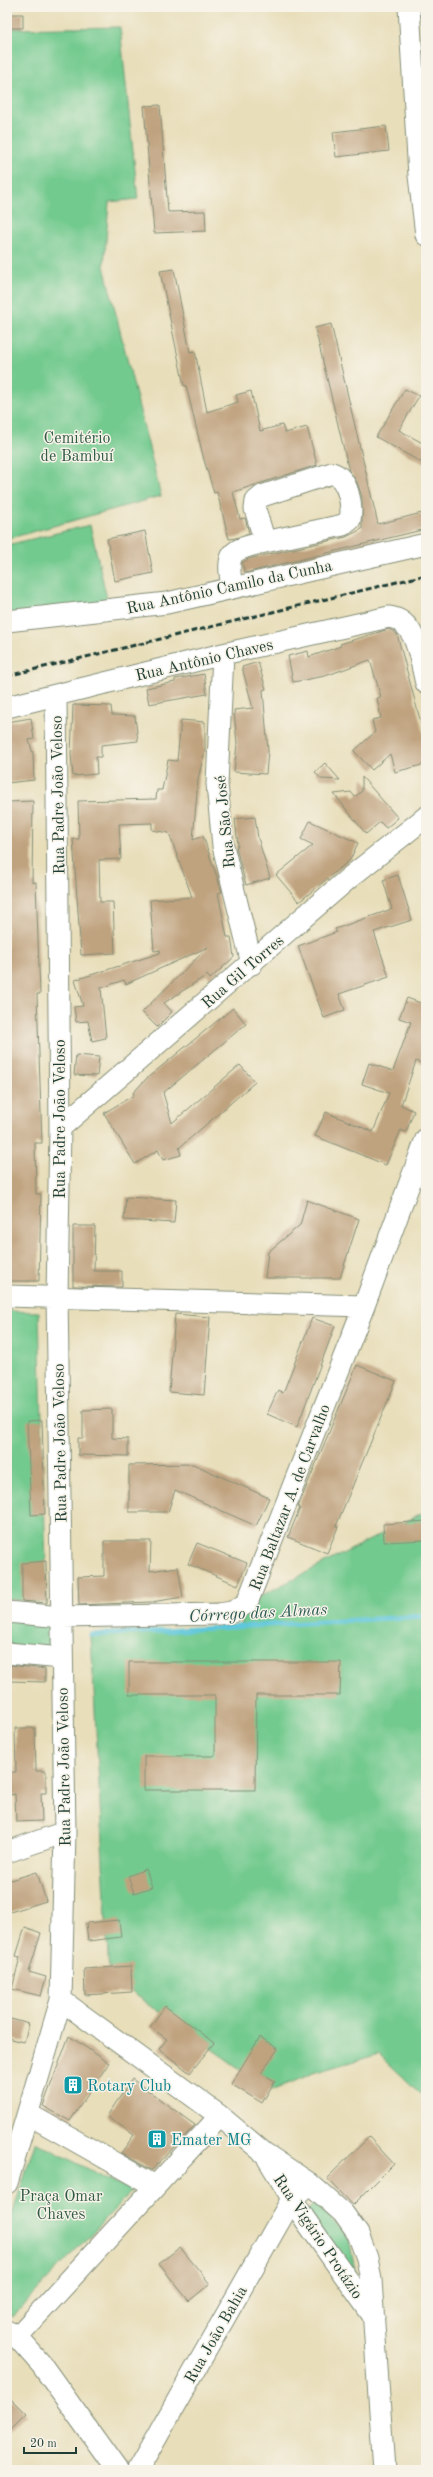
<svg xmlns="http://www.w3.org/2000/svg" width="433" height="2477" font-family="'Old Standard TT',serif">
<style>
.green{fill:#73ca8f;stroke:#498462}
.lines{fill:none;stroke-linecap:round;stroke-linejoin:round}
.stream{stroke:#5fc7dc;stroke-width:5}
.building{fill:#bfa27e}
.minor-casing{stroke:#848e77;stroke-width:23}
.minor{stroke:#fff;stroke-width:21}
.rail{stroke:#1f3d34;stroke-width:3;stroke-dasharray:6 3;stroke-linecap:butt}
.labels{text-anchor:middle;stroke-width:3;stroke-linejoin:round;paint-order:stroke}
.park-label{font-size:16px;fill:#305946;stroke:#f7f3e8}
.street-label{font-size:16px;fill:#1f3d34;stroke:#f7f3e8}
.culture-label{font-size:16px;fill:#0d838f;stroke:#f7f3e8;text-anchor:start}
.water-label{font-size:17px;font-style:italic;fill:#2c5956;stroke:#f7f3e8}
</style>
<rect width="100%" height="100%" fill="#f7f3e8"/>
<filter id="ink" filterUnits="userSpaceOnUse"><feTurbulence type="fractalNoise" baseFrequency=".025" numOctaves="2"/><feDisplacementMap in="SourceGraphic" scale="8" xChannelSelector="R" yChannelSelector="G"/><feConvolveMatrix kernelMatrix="1 2 1 2 8 2 1 2 1" color-interpolation-filters="sRGB"/></filter>
<filter id="wash" filterUnits="userSpaceOnUse"><feTurbulence type="fractalNoise" baseFrequency=".012" numOctaves="4" result="noise"/><feDisplacementMap in="SourceGraphic" scale="16" xChannelSelector="R" yChannelSelector="G"/><feGaussianBlur stdDeviation="0.9" result="paint"/><feColorMatrix in="noise" values="0 0 0 0 0 0 0 0 0 0 0 0 0 0 0 0 0 1.4 0 .05"/><feComposite in="paint" operator="in"/></filter>
<g filter="url(#wash)">
<rect width="100%" height="100%" fill="#e8deba"/>
<path class="green" d="M120,27L138,199L109,202L104,266L161,496L7,539V29Z
M90,525L108,603L7,615V545Z
M7,1311L39,1312L47,1603L7,1599Z
M426,1511V2099L379,2054L314,2073L271,2091L109,1976L91,1635L241,1626L247,1603Z
M7,1617L53,1622L50,1650L7,1645Z
M35,2142L132,2191L13,2316L7,2313V2231Z
M315,2204L349,2238L356,2276L306,2211Z"/>
<g class="lines">
<path class="stream" d="M91,1635L426,1616"/>
</g>
<g id="blocks">
<path class="building" d="M7,14H23V28H7Z
M160,105L168,212L205,211L206,231L154,233L144,106Z
M386,126L389,151L336,157L333,132Z
M174,269L190,352L195,351L207,412L238,402L236,395L251,391L260,431L282,425L285,433L307,427L317,465L233,492L240,519L245,518L249,533L236,538L229,539L217,492L214,493L204,460L186,385L184,386L160,271Z
M331,324L378,524L426,512V529L245,573L242,563L248,559L346,537L362,529V497L357,482L349,471L315,328Z
M405,389L419,396L399,430L426,445V465L376,437Z
M145,531L153,573L115,581L107,539Z
M389,629L397,634L426,742V764L395,772L390,754L372,770L354,751L375,732L372,720L381,718L377,698L381,697L370,660L325,676L293,682L288,656L308,651L309,657L341,646L340,644Z
M258,662L266,689L263,690L268,751L266,774L234,772L237,744L234,710L253,708L242,667Z
M204,674L207,694L149,704L146,688L175,682V679Z
M73,705L111,706L112,715L135,716L138,741L101,745V757H96L97,774L73,776L71,755Z
M31,718L34,739L29,740L33,754L34,780L7,783V722Z
M181,720L205,722V750L198,779L193,840L203,836L220,886L222,892L218,893L220,903L227,937H231L234,957L210,979L207,975L164,1003L172,1012L157,1027L142,1012L208,947L126,984L124,980L101,988L106,1038L92,1041L88,1021L76,1022L74,1007L83,1006L75,980L160,953V950L154,951L150,900L192,897L169,833L152,830V823L119,824L121,859L99,860L100,902H113L115,953L81,955L73,839H79L78,801L156,799L157,790H162L168,760L177,761Z
M325,763L340,780L321,779L315,772Z
M362,777L398,818L386,828L380,822L366,834L334,794L351,792L355,797L362,791Z
M33,801L32,883L36,882L39,968L40,994H37L42,1143H35L36,1194H41L39,1281H7V802Z
M255,817L258,838L270,878L246,885L236,847L238,846L235,819Z
M310,821L358,843L350,860L299,902L276,875L313,845L301,839Z
M398,875L412,920L374,932L389,977L339,994L345,1010L324,1018L298,946L337,932L335,929L392,909L383,880Z
M407,998L426,1005V1065L416,1061L401,1105L414,1111L406,1132L401,1130L386,1165L315,1136L326,1112L373,1132L389,1093L362,1084L369,1063L393,1071L411,1022L399,1018Z
M233,1008L246,1024L163,1093L172,1123L240,1065L255,1082L179,1148L181,1155L163,1160L158,1150L135,1164L104,1113L134,1095L133,1093L146,1079Z
M76,1055L99,1057L97,1076L74,1075Z
M126,1197L176,1200L174,1223L124,1220Z
M307,1200L359,1219L340,1278H265L268,1252L300,1225Z
M73,1226H95L94,1271H122V1287L73,1286Z
M175,1314L210,1317L204,1395L169,1392Z
M312,1318L335,1326L297,1427L267,1414L278,1390L283,1393Z
M357,1365L396,1381L336,1526L338,1527L327,1553L288,1537L300,1508L298,1507Z
M112,1409V1438L128,1439V1456L78,1455V1438H83V1410Z
M42,1420L45,1514L31,1515L27,1421Z
M193,1464L269,1498L256,1526L175,1490L168,1512H129V1465Z
M426,1521V1540L384,1542L383,1524Z
M104,1541H151L150,1571L178,1567L183,1597L151,1602L79,1605L78,1577L104,1576Z
M197,1543L247,1563L238,1585L188,1564Z
M46,1561L47,1603L22,1601V1563Z
M129,1662H341L340,1695H256L255,1790H144V1756H215V1695H129Z
M10,1665L45,1669V1682L10,1681Z
M15,1728H35L36,1771H46V1793H41L42,1821L16,1822L15,1794L10,1795L9,1772H16Z
M146,1869L152,1887L134,1893L128,1876Z
M37,1872L46,1901L7,1913V1881Z
M119,1920L121,1937L88,1941L86,1923Z
M25,1927L41,1933L29,1972L46,1977L41,1996L12,1989L20,1957L16,1956Z
M131,1966L132,1992L85,1995L84,1969Z
M165,2006L214,2043L190,2073L159,2049L167,2039L150,2027Z
M7,2018L29,2024L24,2042L7,2038Z
M69,2036L109,2063L70,2121L43,2106Z
M260,2037L278,2049L261,2073L275,2081L262,2103L231,2084Z
M132,2079L195,2125L152,2170L121,2153L134,2135L107,2116Z
M369,2137L394,2164L353,2205L327,2178Z
M180,2247L210,2284L189,2301L159,2264Z
M7,2395L26,2414L7,2433Z"/>
</g>
</g>
<g filter="url(#ink)">
<use href="#blocks" fill-opacity="0" stroke="#848e77" stroke-width="1"/>
<g class="lines">
<defs>
<path id="minor" d="M409,7L419,176L426,235
M232,588C226,551 230,550 265,542L255,509L256,501L262,496L332,473C348,478 353,505 350,520L343,525L265,542
M7,621L167,603L426,544
M223,654L217,784L223,846L252,964
M7,707L223,654L389,617C417,620 420,660 426,683
M60,1128L349,878L426,817
M7,1296L364,1306
M7,1612L62,1617L219,1614L232,1612L247,1603L364,1306L426,1139
M7,1653L62,1658
M7,1852L65,1832
M61,2000L220,2116L264,2153L309,2183L343,2213L358,2234L367,2258L371,2280L384,2470
M28,2114L155,2186
M268,2159L304,2218L374,2317
M7,2183L61,2000L65,1832L57,1296L60,1128L56,695
M7,2331L17,2337L41,2364L117,2470
M17,2337L220,2116
M138,2470L292,2199L309,2183"/>
</defs>
<use href="#minor" class="minor-casing"/>
<use href="#minor" class="minor"/>
<path class="rail" d="M7,676L426,575"/>
</g>
</g>
<defs>
<symbol id="building-square" viewBox="-11 -11 22 22"><rect x="-9" y="-9" width="18" height="18" rx="4" fill="#0f9aa8" stroke="#f7f3e8"/><path d="M-4-6H4V6H1V3H-1V6H-4ZM-2.5-4.3h1.7v1.8h-1.7ZM.8-4.3h1.7v1.8H.8ZM-2.5-1h1.7V.8h-1.7ZM.8-1h1.7V.8H.8Z" fill="#fff"/></symbol>
</defs>
<g fill-rule="evenodd">
<use href="#building-square" x="62" y="2074" width="22" height="22"/>
<use href="#building-square" x="146" y="2128" width="22" height="22"/>
</g>
<g class="labels">
<g class="park-label">
<text x="77" y="443">Cemitério<tspan x="77" dy="18">de Bambuí</tspan></text>
<text x="61" y="2201">Praça Omar<tspan x="61" dy="18">Chaves</tspan></text>
</g>
<g class="street-label">
<text transform="translate(229 586) rotate(-12)" y="6">Rua Antônio Camilo da Cunha</text>
<text transform="translate(204 659) rotate(-13)" y="6">Rua Antônio Chaves</text>
<text transform="translate(57 795) rotate(-91)" y="6">Rua Padre João Veloso</text>
<text transform="translate(224 822) rotate(-96)" y="6">Rua São José</text>
<text transform="translate(242 971) rotate(-41)" y="6">Rua Gil Torres</text>
<text transform="translate(59 1119) rotate(-90)" y="6">Rua Padre João Veloso</text>
<text transform="translate(59 1443) rotate(-91)" y="6">Rua Padre João Veloso</text>
<text transform="translate(289 1497) rotate(-69)" y="6">Rua Baltazar A. de Carvalho</text>
<text transform="translate(63 1767) rotate(-91)" y="6">Rua Padre João Veloso</text>
<text transform="translate(319 2236) rotate(56)" y="6">Rua Vigário Protázio</text>
<text transform="translate(215 2334) rotate(-60)" y="6">Rua João Bahia</text>
</g>
<g class="culture-label">
<text x="87" y="2091">Rotary Club</text>
<text x="171" y="2145">Emater MG</text>
</g>
<g class="water-label">
<text transform="translate(258 1612) rotate(-3)" y="6">Córrego das Almas</text>
</g>
</g>
<rect width="433" height="2477" fill="none" stroke="#f7f3e8" stroke-width="24"/>
<path d="M24 2447v6h52v-6" fill="none" stroke="#1f3d34" stroke-width="2"/>
<text x="30" y="2447" font-size="12" fill="#1f3d34" stroke="#f7f3e8" stroke-width="3" paint-order="stroke">20 m</text>
</svg>
